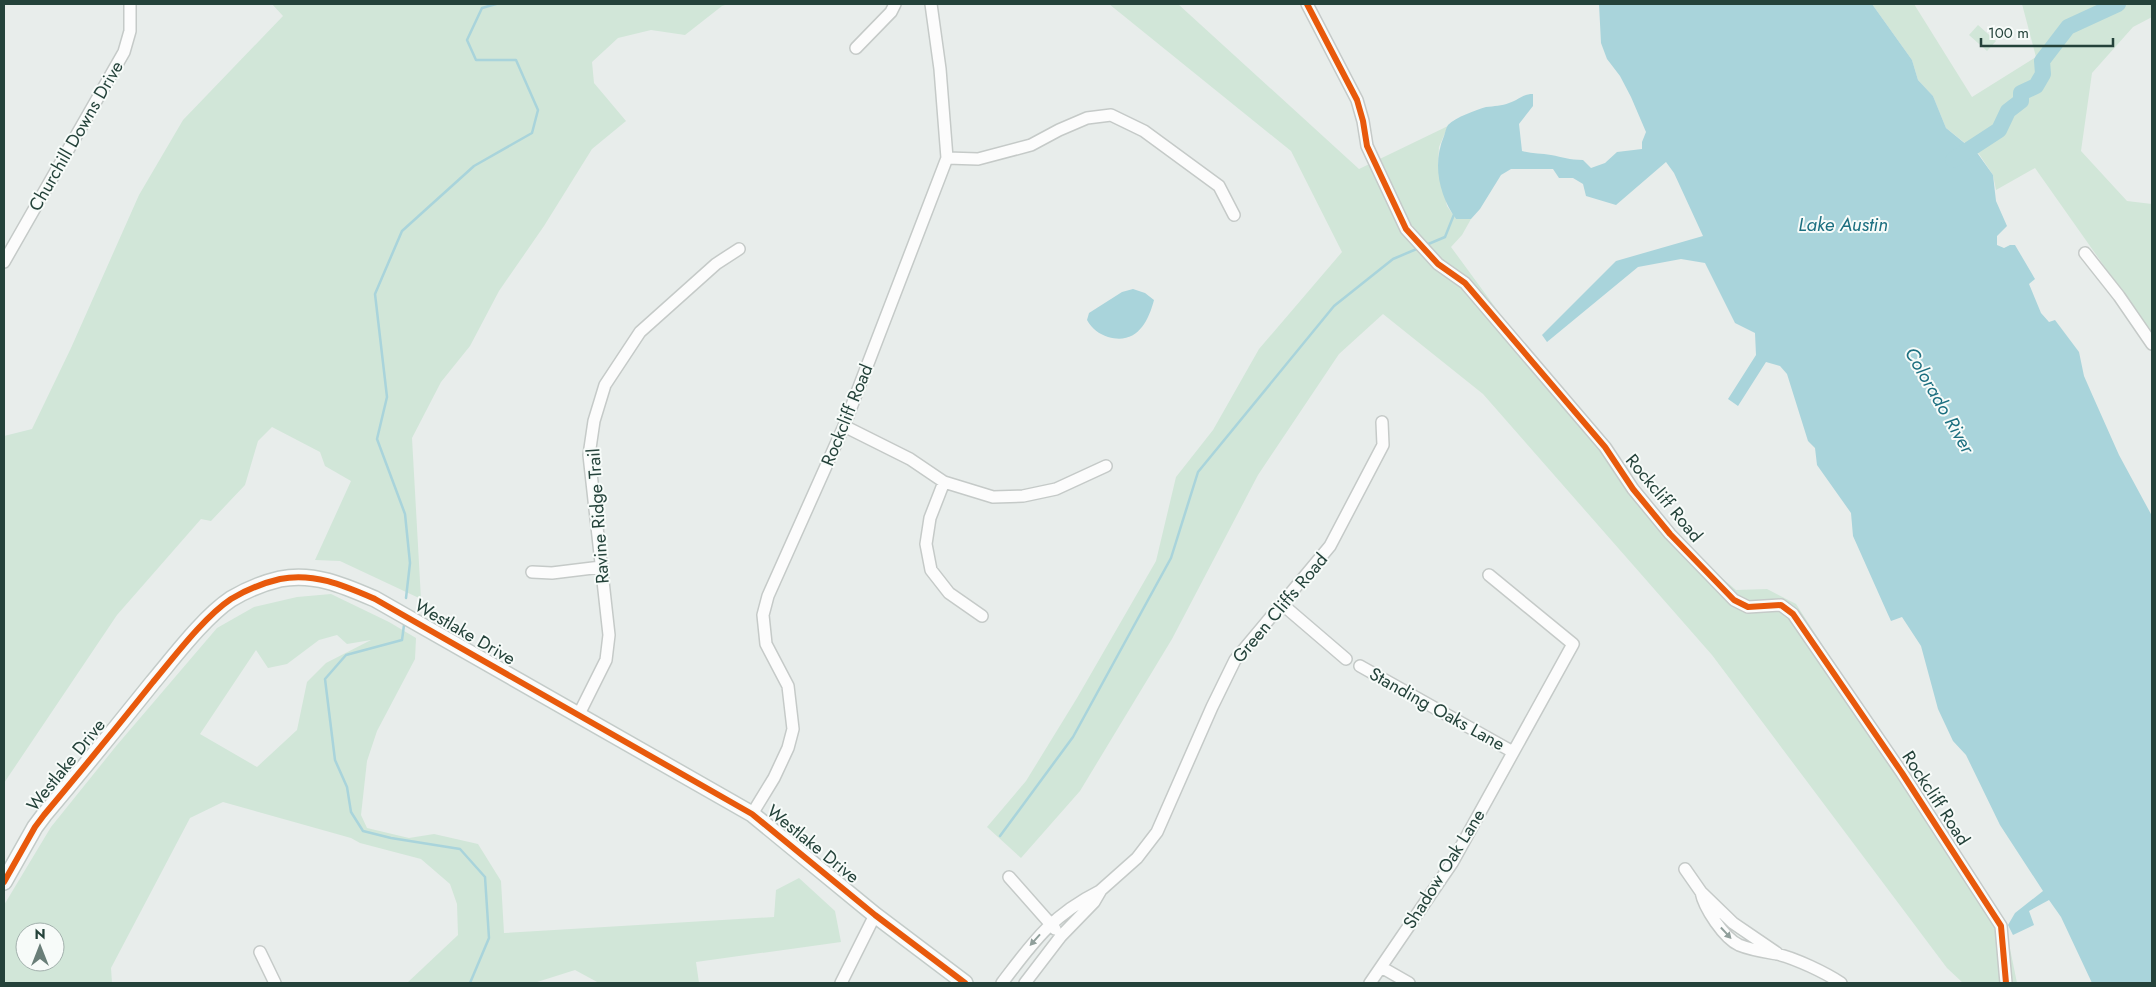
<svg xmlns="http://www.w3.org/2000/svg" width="2156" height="987" font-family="Jost,sans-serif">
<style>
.green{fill:#d1e6d8;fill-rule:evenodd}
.water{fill:#a9d4db}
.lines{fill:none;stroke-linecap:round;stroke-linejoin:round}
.stream{stroke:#a9d4db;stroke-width:2.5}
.river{stroke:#a9d4db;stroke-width:16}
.street-casing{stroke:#c5cac8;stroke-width:14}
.secondary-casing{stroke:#c3cbc8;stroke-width:18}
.street{stroke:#fcfcfc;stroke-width:11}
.secondary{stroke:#fcfcfc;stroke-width:15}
.cycleway-casing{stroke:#f7fbf9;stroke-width:9}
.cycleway{stroke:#e8590c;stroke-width:6}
.oneway{fill:#909f9b}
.labels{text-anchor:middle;stroke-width:4;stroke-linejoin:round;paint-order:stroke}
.street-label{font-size:18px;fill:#24423a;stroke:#f7fbf9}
.water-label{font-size:19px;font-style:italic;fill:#1c6f80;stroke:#f7fbf9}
</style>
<rect width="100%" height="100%" fill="#e8edeb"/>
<path class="green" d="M272,4H728L722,6L685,35L651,30L618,38L592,62L594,83L626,121L592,149L544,226L499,291L470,346L441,382L412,438L421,599L340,561L315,560L351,481L325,466L320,452L272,427L258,441L245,485L211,521L201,519L117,615L4,783V436L32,429L71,348L139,195L183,120L283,16Z
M1109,4H1178L1359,169L1448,126L1439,147L1438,164L1447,206L1456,219H1471L1462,235L1451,247L1531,356L1601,436L1661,516L1709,567L1736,590L1767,589L1796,604L2006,929L2017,983H1963L1947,968L1712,655L1483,394L1383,314L1339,354L1258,475L1172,639L1080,791L1021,858L987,827L1026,781L1077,698L1156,561L1176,477L1213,430L1259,349L1342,252L1291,151Z
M1872,4H1914L1972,97L2036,57L2022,4H2152V17L2133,27L2092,73L2081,151L2127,201L2152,204V334L2035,168L1996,190L1993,175L1979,154L1946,128L1933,96L1918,80L1912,60Z
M1978,25L1996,41L1987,51L1969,35Z
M331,594L389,622L416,638L415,659L377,731L367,761L361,815L367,828L409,838L434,834L478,844L501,881L504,933L774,917L776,890L799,878L835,911L841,942L696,962L699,983H599L575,970L534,983H407L458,935L457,904L450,884L421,859L360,843L351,838L223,802L190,818L111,968L112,983H4V905L51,827L117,745L217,628L254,607L297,597ZM337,635L347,644L371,640L326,663L307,682L297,730L257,767L200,734L256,650L268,668L287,664L319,640ZM25,932H55V962H25Z"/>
<path class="water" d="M1599,4H1872L1912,60L1918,80L1933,96L1946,128L1978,154L1993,175L1996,201L2007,226L1997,236V245L2004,248L2010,245H2015L2035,279L2029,284L2041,313L2049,322L2055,320L2079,352L2084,376L2091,392L2119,455L2152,516V983H2092L2061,917L2049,900L2029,911L2034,925L2013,935L2008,925L2015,913L2043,891L2000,825L1966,755L1953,741L1938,709L1921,646L1902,617L1891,621L1886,610L1853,536L1851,513L1817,465L1815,448L1808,441L1787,374L1780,366L1766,362L1738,406L1728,399L1756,355L1755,333L1735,323L1705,263L1681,259L1638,267L1547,342L1542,335L1616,261L1703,236L1674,173L1666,162L1616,205L1586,196L1583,184L1573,178H1559L1553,169H1511L1501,175L1480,209L1471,219H1456C1439,195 1432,164 1444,136C1445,133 1446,128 1448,125C1456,117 1476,110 1486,107C1494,106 1502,106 1509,103C1519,100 1522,94 1533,94V106L1519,124L1522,151C1532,154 1541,153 1551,155C1563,157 1569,160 1583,160L1591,168L1605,163L1617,152L1642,149V142L1646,132L1631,97L1620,76L1607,59L1601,43Z
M1133,289L1145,293L1154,300C1148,323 1136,345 1108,337C1099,334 1092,329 1087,320L1089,313L1122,292Z"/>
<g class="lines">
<path class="stream" d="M1426,245L1445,237L1455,212
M406,598L410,563L405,514L377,439L387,397L375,294L402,231L474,166L532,133L538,110L516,60H476L467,40L482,8L496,4
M404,625L402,640L346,655L325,679L335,760L347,787L351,812L363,831L391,838L460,849L485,877L489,938L470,983
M1000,836L1073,737L1171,558L1198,472L1334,306L1393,259L1419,248"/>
<path class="river" d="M1953,160L1999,130L2008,111L2021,101V93L2036,86L2043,74L2042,61L2068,27L2118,4"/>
<defs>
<path id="street" d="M1307,4L1357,100L1363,121L1367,146L1406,229L1438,264L1465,283L1605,447L1633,489L1670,534L1734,600L1748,607L1781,605L1793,614L1902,773L2001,926L2006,983
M856,48L891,12L895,4
M947,158L978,159L1031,145L1059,130L1087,118L1111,115L1144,131L1219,186L1234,215
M2085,253L2119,296L2152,344
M4,262L124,52L130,31V4
M844,426L910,459L944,482L993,497L1023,496L1056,489L1106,466
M944,482L930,518L926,544L931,570L949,593L982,616
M532,572L552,573L601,567
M1283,605L1346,659
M1360,666L1513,752
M579,714L606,660L609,635L589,455L594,421L605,385L640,332L716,264L739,249
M752,814L774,778L788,748L793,729L788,686L766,644L763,615L768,596L844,426L947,158L940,69L931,4
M1685,869L1701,892L1733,923L1777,953
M1009,877L1055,929
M1701,892C1704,908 1724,938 1739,945C1751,950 1765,952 1777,954C1795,958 1826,973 1841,983
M260,952L275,983
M1381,967L1409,983
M841,983L875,915
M1002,983C1033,942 1052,915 1100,891
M1025,983L1061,936L1094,902L1101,890L1137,858L1157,832L1212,707L1235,660L1330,546L1383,445L1382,422
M1370,983L1452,863L1573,644L1489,575"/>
<path id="secondary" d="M4,882L35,827L44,815C81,771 117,727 153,682C174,657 204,617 231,599C246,590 263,583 280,579C314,572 345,586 375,599L752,814L875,915L965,983"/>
</defs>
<use href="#street" class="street-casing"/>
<use href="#secondary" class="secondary-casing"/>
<use href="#street" class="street"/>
<use href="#secondary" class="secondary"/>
<defs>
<path id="cycleway" d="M1307,4L1357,100L1363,121L1367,146L1406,229L1438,264L1465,283L1605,447L1633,489L1670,534L1734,600L1748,607L1781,605L1793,614L1902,773L2001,926L2006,983
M4,882L35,827L44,815C81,771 117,727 153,682C174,657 204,617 231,599C246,590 263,583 280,579C314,572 345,586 375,599L752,814L875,915L965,983"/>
</defs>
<use href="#cycleway" class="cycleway-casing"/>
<use href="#cycleway" class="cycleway"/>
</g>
<defs><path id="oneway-solid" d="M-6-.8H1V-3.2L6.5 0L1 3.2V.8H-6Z" transform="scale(1.25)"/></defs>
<g class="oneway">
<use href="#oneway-solid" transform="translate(1726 933) rotate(47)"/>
<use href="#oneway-solid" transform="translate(1035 940) rotate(132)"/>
</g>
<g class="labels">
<g class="street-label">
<text transform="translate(76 136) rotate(-60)" y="6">Churchill Downs Drive</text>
<text transform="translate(847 415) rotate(-68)" y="6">Rockcliff Road</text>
<text transform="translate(1664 498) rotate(50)" y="6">Rockcliff Road</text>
<text transform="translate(598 516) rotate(-94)" y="6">Ravine Ridge Trail</text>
<text transform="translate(1280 608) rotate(-50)" y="6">Green Cliffs Road</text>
<text transform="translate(465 632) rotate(30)" y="6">Westlake Drive</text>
<text transform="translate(1437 709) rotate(29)" y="6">Standing Oaks Lane</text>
<text transform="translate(66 765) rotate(-51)" y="6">Westlake Drive</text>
<text transform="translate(1936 798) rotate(57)" y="6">Rockcliff Road</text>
<text transform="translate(813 844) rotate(39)" y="6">Westlake Drive</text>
<text transform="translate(1444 869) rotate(-58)" y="6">Shadow Oak Lane</text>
</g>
<g class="water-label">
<text x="1843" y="231">Lake Austin</text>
<text transform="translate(1940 400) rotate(60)" y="7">Colorado River</text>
</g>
</g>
<rect width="2156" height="987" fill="none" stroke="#24423a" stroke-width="10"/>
<g transform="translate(40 947)"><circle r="24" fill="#f7fbf9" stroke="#a3b1ad"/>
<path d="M0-4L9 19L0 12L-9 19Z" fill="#697e78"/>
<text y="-8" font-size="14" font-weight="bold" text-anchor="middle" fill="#24423a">N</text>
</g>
<path d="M1981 38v8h132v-8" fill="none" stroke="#24423a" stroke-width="2.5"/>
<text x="1988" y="38" font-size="15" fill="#24423a" stroke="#f7fbf9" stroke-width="4" paint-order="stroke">100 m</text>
</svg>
